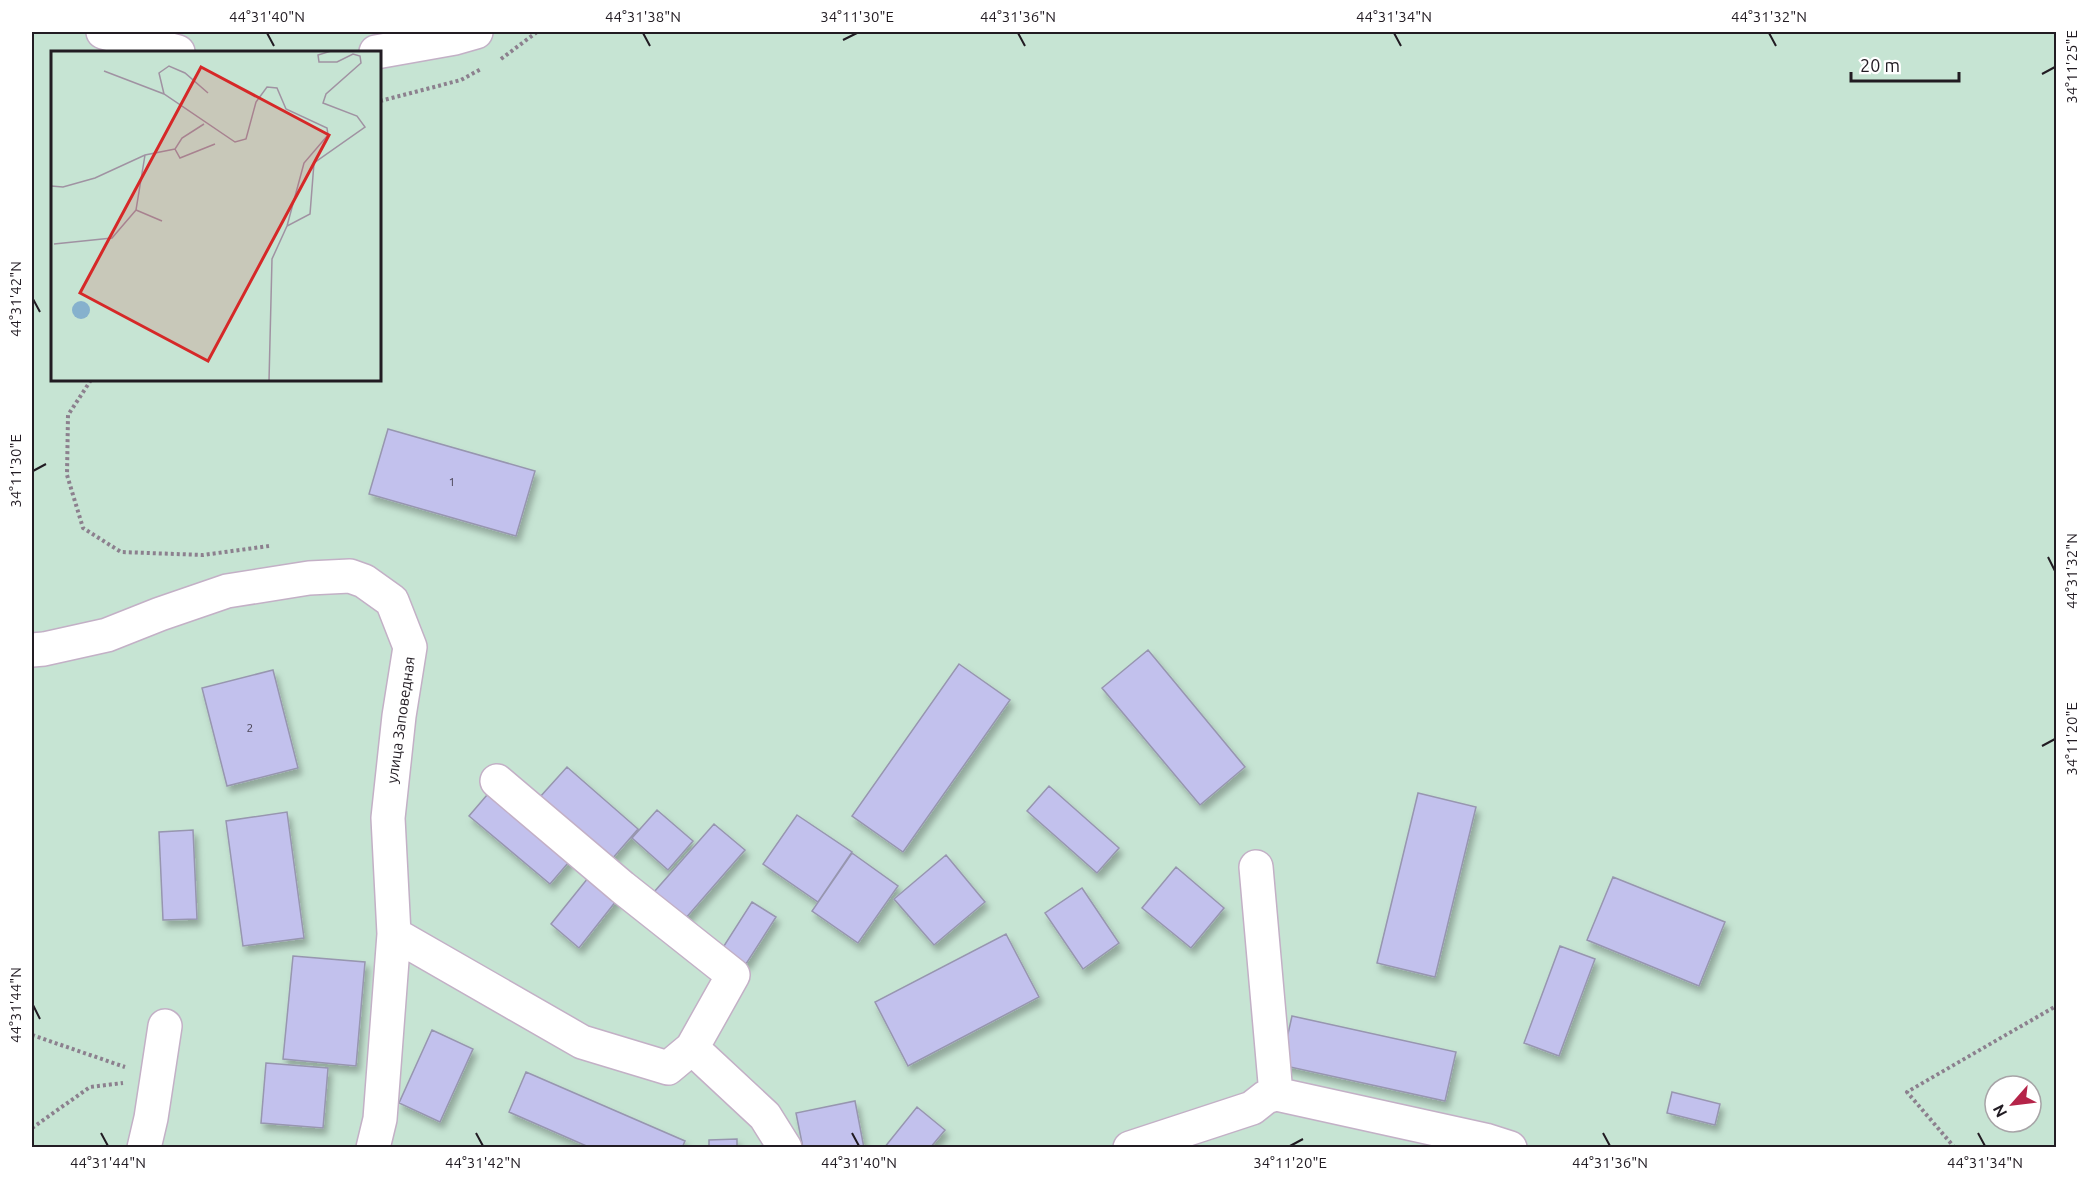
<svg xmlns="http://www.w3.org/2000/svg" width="2088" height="1179" font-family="Ubuntu,sans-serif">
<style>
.green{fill:#c6e4d3;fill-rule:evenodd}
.building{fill:#c2c1ed;stroke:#9796af;stroke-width:1.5;filter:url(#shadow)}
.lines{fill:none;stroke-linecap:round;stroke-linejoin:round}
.minor-casing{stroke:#c3b0c6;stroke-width:36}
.path{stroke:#8c808e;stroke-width:4;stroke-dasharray:3 3;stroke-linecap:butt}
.minor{stroke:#fff;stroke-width:33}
.ticks{fill:none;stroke:#221c23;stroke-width:2}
.labels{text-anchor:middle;stroke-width:4.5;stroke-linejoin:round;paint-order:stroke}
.number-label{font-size:12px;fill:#4a4556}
.street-label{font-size:15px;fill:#221c23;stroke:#fff}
.inset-road{fill:none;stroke:#a092a2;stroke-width:1.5}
.view{fill:#d62828;fill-opacity:0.15;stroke:#d62828;stroke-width:3}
.inset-edge{fill:none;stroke:#221c23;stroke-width:3}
.neatline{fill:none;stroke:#221c23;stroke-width:2}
.ticks-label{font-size:15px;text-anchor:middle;fill:#221c23}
</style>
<defs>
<filter id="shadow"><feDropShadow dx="3.5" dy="6" stdDeviation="3" flood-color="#0004"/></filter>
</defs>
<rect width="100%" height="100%" fill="#f4e1f7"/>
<path class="green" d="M32,32H2056V1147H32ZM52,52H380V380H52ZM1995,1086H2031V1122H1995Z"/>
<path class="building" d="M388,429L535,471L516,536L369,494Z
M1148,650L1245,767L1200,805L1102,688Z
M959,664L1010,700L903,852L852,816Z
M273,670L298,768L227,786L202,688Z
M567,767L638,829L612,859L540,797Z
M1049,786L1119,848L1097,873L1027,811Z
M493,788L574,856L550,884L469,816Z
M1418,793L1476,807L1435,977L1377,963Z
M657,810L693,841L668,870L632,838Z
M287,812L304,938L243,946L226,821Z
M797,815L852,852L818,902L763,864Z
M714,824L745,850L685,919L654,892Z
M193,830L197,919L163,920L159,832Z
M852,853L898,886L858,943L812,911Z
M946,855L985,902L934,945L894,899Z
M1176,867L1224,908L1191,948L1142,908Z
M592,873L620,896L579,948L551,924Z
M1613,877L1725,922L1699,986L1587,940Z
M1082,888L1119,943L1083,969L1045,913Z
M752,902L776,917L746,964L722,949Z
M1006,934L1039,997L908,1066L875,1002Z
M1560,946L1595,959L1559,1056L1524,1043Z
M293,956L365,962L356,1066L283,1059Z
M1292,1016L1456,1052L1445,1101L1281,1065Z
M432,1030L473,1049L440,1122L399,1103Z
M266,1063L328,1068L323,1128L261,1123Z
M526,1072L685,1141L682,1148H591L509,1112Z
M1672,1092L1720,1104L1715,1125L1667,1113Z
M855,1101L864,1148H803L796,1113Z
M917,1107L945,1130L930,1148H884Z
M737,1139V1148H709V1140Z"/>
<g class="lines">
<defs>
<path id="minor" d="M103,32L178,52
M376,52L455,38L476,32
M32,650L44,649L107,635L160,614L227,591L309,578L350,576L364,581L392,601L410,647L399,716L388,818L394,934L380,1119L373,1148
M394,934L582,1042L668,1068L692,1048L733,975L622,887L497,781
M692,1048L765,1116L785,1148
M1276,1094L1485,1140L1510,1148
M144,1148L151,1118L165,1026
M1130,1148L1252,1108L1266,1097L1276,1094L1256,867"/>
</defs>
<use href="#minor" class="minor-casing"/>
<path class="path" d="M501,59L537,32
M380,101L461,80L481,69
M91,380L68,415L67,475L83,528L121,552L203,555L269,546
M32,1035L125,1067
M32,1128L90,1087L123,1083
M1955,1148L1907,1092L2056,1006"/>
<use href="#minor" class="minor"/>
</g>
<path class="ticks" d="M267,33L274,46M643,33L650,46M1018,33L1025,46M1394,33L1401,46M1769,33L1776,46M843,40L857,33M2042,74L2055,67M33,299L40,312M33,471L46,464M2048,557L2055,571M2042,746L2055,739M33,1005L40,1019M101,1133L108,1146M476,1133L483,1146M852,1133L859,1146M1603,1133L1610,1146M1978,1133L1985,1146M1290,1146L1303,1139"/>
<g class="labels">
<g class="number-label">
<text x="452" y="486">1</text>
<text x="250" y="732">2</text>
</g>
<g class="street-label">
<text transform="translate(401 720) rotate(-82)" y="5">улица Заповедная</text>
</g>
</g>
<g transform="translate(51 51)">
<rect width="330" height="330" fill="#f4e1f7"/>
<path d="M0,0H330V330H0Z" fill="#c6e4d3"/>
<path d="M21 259a9 9 0 1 1 18 0a9 9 0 1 1-18 0Z" fill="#86b1cd"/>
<path class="inset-road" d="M53,20L113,43L184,91L195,88L205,51L216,36L226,37L235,58L276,77L277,84L253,112L236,175M113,43L108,22L118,15L134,22L157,42M153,73L131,87L124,98L129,107L164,93M94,104L85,159L111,170M0,135L12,136L44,127L94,104L124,98M3,193L61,187L85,159M218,330L221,208L236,175L259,163L263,112L314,76L306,65L272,52L275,43L310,12L309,5L302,3L286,11H268L267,4L280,0"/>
<path class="view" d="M150,16L278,84L157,310L29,242Z"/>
<rect width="330" height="330" class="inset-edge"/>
</g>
<rect width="2088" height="1179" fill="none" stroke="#ffffff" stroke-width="66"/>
<g transform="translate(2013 1104) rotate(242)"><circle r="28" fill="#ffffff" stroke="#a7a4a7" stroke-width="1.5"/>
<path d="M0-4.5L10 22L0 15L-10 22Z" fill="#b52449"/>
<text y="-9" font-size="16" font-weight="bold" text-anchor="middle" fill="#221c23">N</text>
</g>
<path d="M1851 72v9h108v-9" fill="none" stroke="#221c23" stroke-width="3"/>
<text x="1860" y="72" font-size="18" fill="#221c23" stroke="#ffffff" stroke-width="4.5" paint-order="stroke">20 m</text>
<rect x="33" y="33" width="2022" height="1113" class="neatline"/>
<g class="ticks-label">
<text x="267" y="22">44°31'40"N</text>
<text x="643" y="22">44°31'38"N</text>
<text x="857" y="22">34°11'30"E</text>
<text x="1018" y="22">44°31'36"N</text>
<text x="1394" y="22">44°31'34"N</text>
<text x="1769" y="22">44°31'32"N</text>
<text transform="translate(2072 67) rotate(-90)" y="5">34°11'25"E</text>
<text transform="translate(16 299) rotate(-90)" y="5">44°31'42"N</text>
<text transform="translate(16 471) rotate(-90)" y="5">34°11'30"E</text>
<text transform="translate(2072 571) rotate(-90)" y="5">44°31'32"N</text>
<text transform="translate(2072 739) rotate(-90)" y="5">34°11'20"E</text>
<text transform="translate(16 1005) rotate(-90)" y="5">44°31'44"N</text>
<text x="108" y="1168">44°31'44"N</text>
<text x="483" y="1168">44°31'42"N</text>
<text x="859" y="1168">44°31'40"N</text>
<text x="1290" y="1168">34°11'20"E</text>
<text x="1610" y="1168">44°31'36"N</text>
<text x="1985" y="1168">44°31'34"N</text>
</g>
</svg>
